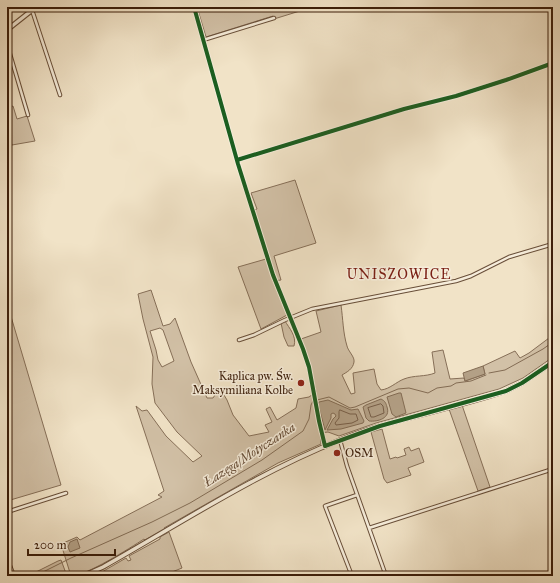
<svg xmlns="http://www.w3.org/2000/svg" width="560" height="583" font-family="'IM FELL Great Primer',serif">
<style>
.green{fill:#d2c1a7;stroke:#866f58;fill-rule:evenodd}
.water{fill:#b3a086;stroke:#836c54}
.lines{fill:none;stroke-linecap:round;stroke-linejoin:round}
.shore{stroke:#775e48;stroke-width:1}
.stream{stroke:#836c54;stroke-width:1}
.minor-casing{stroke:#684e38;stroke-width:4.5}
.tertiary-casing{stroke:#684e38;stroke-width:5.5}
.minor{stroke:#f6eddb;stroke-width:2.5}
.tertiary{stroke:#f6eddb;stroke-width:3.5}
.cycleway-casing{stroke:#f6eddb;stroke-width:6}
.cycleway{stroke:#1b5e20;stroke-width:4}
.poi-dot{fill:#8f2418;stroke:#f6eddb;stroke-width:1.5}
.labels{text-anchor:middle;stroke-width:3;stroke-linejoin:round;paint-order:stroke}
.poi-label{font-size:12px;fill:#3b1d09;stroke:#f6eddb;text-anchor:end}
.water-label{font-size:13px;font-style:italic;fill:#654b35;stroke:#f6eddb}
.quarter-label{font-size:14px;letter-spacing:1px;fill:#7a1f14;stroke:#f6eddb}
</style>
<rect width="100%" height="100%" fill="#f1e3c7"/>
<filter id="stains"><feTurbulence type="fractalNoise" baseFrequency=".005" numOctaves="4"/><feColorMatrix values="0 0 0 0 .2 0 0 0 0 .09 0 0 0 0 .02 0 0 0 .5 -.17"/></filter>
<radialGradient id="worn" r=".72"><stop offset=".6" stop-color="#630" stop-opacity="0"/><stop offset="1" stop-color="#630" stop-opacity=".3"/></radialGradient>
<path class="green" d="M197,7H302L303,10L274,19L273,16L206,37Z
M13,106L17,119L27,116L35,141L12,145L7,128V108Z
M295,180L316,243L274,256L281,280L273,281L287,315L261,329L238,267L266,259L251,211L257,209L251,193Z
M151,290L163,326L170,324L175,318L191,362L207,398H213L217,392L221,390L227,400L233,415L249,436L269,432L265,425L272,422L266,409L270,407L277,420L296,408L298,399L309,397L316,392L310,365L301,339L321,332L316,311L341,305C343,319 343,333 347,346C348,351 355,357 354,362C353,369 347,372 342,375L351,394L355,393L353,373L374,369L377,384L381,390C390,389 396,382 404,379C414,375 425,377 435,373L432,352L443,350L450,379L464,378L465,381L485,374L483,366L515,351L520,358L529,353L553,335V357L523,378L499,389L376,423L339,436L328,432L320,433L321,444L278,463L164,528L165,529L145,540L144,539C130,548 86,576 71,576L61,544L77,537L80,540L162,497L158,495L164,491L136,406L142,411L147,410L166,436L193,462L202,456L177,432L155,403L152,384L153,357L143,319L138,294ZM160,328L163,330L174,361L162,367L158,360L156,350L150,331Z
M7,303L61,485L7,501Z
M285,321C289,328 297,336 294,346H288L284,337L281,323Z
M462,405L490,487L478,491L449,409Z
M382,429L390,459L396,457L397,458L406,455L404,449L409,447L411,451L419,448L424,462L408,468L411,475L387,483L384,479L371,432Z
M169,532L182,568L162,576H95L126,558L128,561L131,560L129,556L160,539V537Z
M61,560L67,576H28L58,561Z"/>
<path class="water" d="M483,366L485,374L465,381L463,373Z
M399,393H401L406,413L396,417L392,414L387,397Z
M381,399C385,401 386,403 387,407C391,418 378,422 369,421L366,418L363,407L366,405Z
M328,400L351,410L358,409L364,421L363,423L341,429L327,430L333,419L336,416L335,414L333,413L331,414V418L325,430L318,404L319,402Z
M77,539L80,548L70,552L68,547L70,542Z"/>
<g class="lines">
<path class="shore" d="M381,404L383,406L384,413L374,417H371L368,408Z
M340,410L350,414H356L358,420L352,423L336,425L335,423L339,418V412Z"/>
<path class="stream" d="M489,373L505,370L543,349L553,342
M35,576L71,558L152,522L190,503L262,460L303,431L309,419L311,405L313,401L329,397L350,408L355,407L398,389L409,388L428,393L437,388L451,386L456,383L471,381L486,375"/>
<defs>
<path id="minor" d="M194,7L238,164L273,275L303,349L309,367L319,421L325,446
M32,10L60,95
M203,40L274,18
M7,44L28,115
M237,160L404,109L456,96L506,80L553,63
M239,340L254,335L285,320L312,309L456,281L471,276L509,257L553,244
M340,440L347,466L386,576
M7,512L66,493
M369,528L553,469
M7,558L14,576
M352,576L325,506L357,495"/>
<path id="tertiary" d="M7,30L36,7
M83,576L103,567C181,523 257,473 340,440C394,418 451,410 506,391L522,383L553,362"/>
</defs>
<use href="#minor" class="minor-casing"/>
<use href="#tertiary" class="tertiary-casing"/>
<use href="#minor" class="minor"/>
<use href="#tertiary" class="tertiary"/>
<defs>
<path id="cycleway" d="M194,7L238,164L273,275L303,349L309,367L319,421L325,446L380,426L506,391L522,383L553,362
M237,160L404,109L456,96L506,80L553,63"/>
</defs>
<use href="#cycleway" class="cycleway-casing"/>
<use href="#cycleway" class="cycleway"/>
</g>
<g class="poi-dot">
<circle cx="301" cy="383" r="4"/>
<circle cx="337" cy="453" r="4"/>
</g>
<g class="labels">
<g class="poi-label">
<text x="293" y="380">Kaplica pw. Św.<tspan x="293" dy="14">Maksymiliana Kolbe</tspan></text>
<text x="345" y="457" text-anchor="start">OSM</text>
</g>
<g class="water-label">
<text transform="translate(249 454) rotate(-33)" y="5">Łazęga/Motyczanka</text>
</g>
<g class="quarter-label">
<text x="399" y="279">UNISZOWICE</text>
</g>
</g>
<rect width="560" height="583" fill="none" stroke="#f1e3c7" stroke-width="24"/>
<rect x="8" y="8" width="544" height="567" fill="none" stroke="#3b1d09" stroke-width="2"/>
<rect x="12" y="12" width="536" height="559" fill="none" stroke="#3b1d09"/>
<path d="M28 549v6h87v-6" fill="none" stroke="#3b1d09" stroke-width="2"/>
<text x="34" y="549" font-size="12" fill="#3b1d09" stroke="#f6eddb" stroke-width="3" paint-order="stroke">200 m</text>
<rect width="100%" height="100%" filter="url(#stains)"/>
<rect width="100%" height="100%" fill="url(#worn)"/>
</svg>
